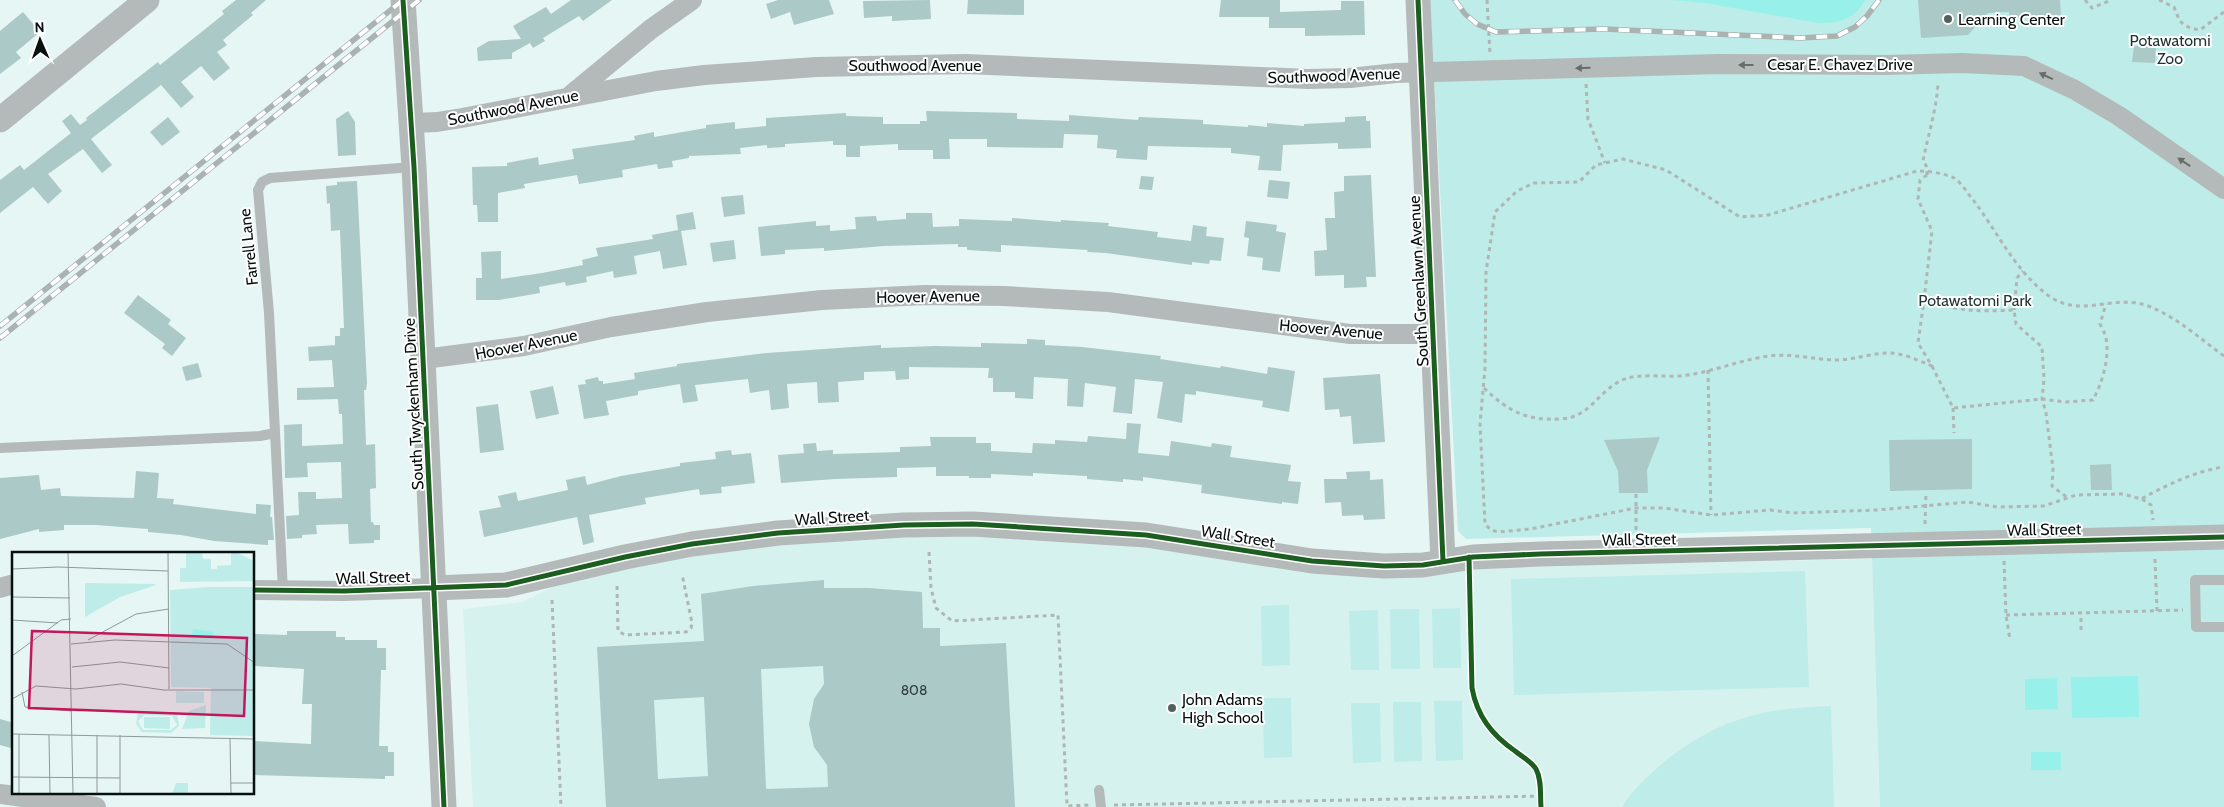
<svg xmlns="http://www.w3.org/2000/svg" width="2224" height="807" font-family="Cabin,sans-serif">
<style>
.built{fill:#d5f2ef}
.green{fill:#beece8}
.water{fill:#98f0ea}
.building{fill:#abc9c7;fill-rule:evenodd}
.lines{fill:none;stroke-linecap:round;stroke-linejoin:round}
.path{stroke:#afb6b5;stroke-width:3;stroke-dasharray:4 4;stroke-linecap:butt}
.service{stroke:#b4bab9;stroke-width:10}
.minor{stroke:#b4bab9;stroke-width:20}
.tertiary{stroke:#b4bab9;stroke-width:25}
.rail-casing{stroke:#aab2b2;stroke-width:5.5}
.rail{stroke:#fff;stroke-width:4;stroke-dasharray:11;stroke-linecap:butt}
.path-bridge{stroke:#afb6b5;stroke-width:3;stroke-dasharray:4 4;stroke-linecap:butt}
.cycleway-casing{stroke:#fff;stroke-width:8}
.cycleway{stroke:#1b5e20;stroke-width:5}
.oneway{fill:#666e6c}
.poi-dot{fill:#54605f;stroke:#fff;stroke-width:2}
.labels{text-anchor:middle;stroke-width:4;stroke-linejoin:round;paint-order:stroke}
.number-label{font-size:14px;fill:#2f3e3d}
.poi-label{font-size:16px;fill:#06100f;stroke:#fff;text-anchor:start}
.park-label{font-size:16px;fill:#1e3332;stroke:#fff}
.street-label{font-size:16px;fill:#06100f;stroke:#fff}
.inset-road{fill:none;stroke:#8c9a98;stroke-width:1}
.view{fill:#c2185b;fill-opacity:0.15;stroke:#c2185b;stroke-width:2.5}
.inset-edge{fill:none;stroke:#06100f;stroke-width:2.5}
</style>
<rect width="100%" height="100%" fill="#e6f6f4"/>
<path class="built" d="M967,533L1485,567L1872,559L1880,807H473L463,609L522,602L569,579L656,561L779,543Z"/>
<path class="green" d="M1430,0H2224V807H1880L1871,528L1466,539L1458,531Z
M1805,571L1809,687L1514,695L1511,579Z
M1289,605L1290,665L1262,666L1261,606Z
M1460,608L1461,668H1433L1432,609Z
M1390,609H1419L1420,669H1391Z
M1378,610L1379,670H1351L1349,611Z
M1263,698H1291L1292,757L1264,758Z
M1434,701H1462L1463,760L1436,761Z
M1393,702H1421L1422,761L1394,762Z
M1351,703H1380L1381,762L1353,763Z
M1831,706L1834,807H1622C1632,790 1649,775 1664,762C1718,719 1763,708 1831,706Z"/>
<path class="water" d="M1672,0H1865C1854,20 1840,23 1819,23L1705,3Z
M2138,676L2139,717L2072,718L2071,677Z
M2057,678L2058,709L2025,710V679Z
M2031,752H2061V770H2031Z"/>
<path class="building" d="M236,0H266L251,13L253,15L223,40L227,45L217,52L230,68L214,81L201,66L181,82L194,97L181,108L161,85L91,139L112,165L102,173L83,149L48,174L62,191L48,204L33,187L0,213V180L20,165L24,170L71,133L62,121L71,114L80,125L87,120L86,118L158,62L160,65L204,30L224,14L222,11Z
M571,0H612L583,21L579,16L543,38L545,41L533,48L530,43L512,53V59L478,61L477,48L489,41L521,39L513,26L546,7L551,14Z
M778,0H829L834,14L794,25L790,12L771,19L766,4Z
M930,0L931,19L892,21V16L864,18L863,1Z
M968,0H1024V15L967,14Z
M1221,0H1280V12L1341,10V1H1364L1365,35L1305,36V28H1269V17H1219Z
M1918,0H2060L2061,16L2009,18V12L1988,13L1968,35L1921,38Z
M23,12L40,32L16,52L21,58L0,74V31Z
M2134,46L2156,47L2155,63L2132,62Z
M348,111L355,122L356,155L338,156L336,119Z
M926,111L1017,113V119L1069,121V115L1138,120L1139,117L1163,118L1203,120V124L1248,127V125L1267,127V123L1304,126V124L1345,122V117L1366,116V121H1370L1371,148L1338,149V143L1283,145L1281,171L1258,170L1260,156L1231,153V148L1148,146L1147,160L1116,158L1117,150L1097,148L1098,135L1064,134L1063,148L987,147V139H949L950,159H933V150H898V144L860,146V157H846V145H833V141L785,144V147L767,148V145L740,148L741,154L689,156V158L672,161L673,167L658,169L657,164L622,170L623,177L579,184L577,175L524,184L525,188L498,193V222H478L477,205H473L472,167L507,166V163L538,157L539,165L574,159L572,149L635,140L634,136L654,132V137L706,128V125L735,122V129L766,126V118L846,113V116L883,117V124H920V121H927Z
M168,117L180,132L162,146L150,132Z
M1371,175L1376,277H1366L1367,287L1344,288V275L1315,276L1314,251L1327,250L1325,218H1335L1334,192L1344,191V176Z
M1141,176L1154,177L1152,190L1139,189Z
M1269,180L1290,182L1288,199L1267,197Z
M357,181L367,383L366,390H364L366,445L375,444L376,488L370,489L371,522H373L374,525H380V540H374V543L349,544L348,524L316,525L317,534L302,535V538L287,539L286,516L299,515L298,492H316V499L342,498L341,462L307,463L308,477L285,478L284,425L302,424V446L343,444L342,414H339L338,399L297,400V388L334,387L332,360L309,361L308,347L335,345V336H340V328H344L340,230L331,231L330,203L327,204L326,186L337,185V182Z
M743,195L745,214L724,217L721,197Z
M693,212L696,229L681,231L687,265L663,269L660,251L634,256L637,274L614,278L613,271L586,277L587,282L566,286L565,282L539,287L540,293L499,300H476V278H482L481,252L501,251V279L542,273L583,265L582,260L598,256L596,248L653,239L652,235L678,230L676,215Z
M906,213H932L933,227L959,226V219L1012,221V218L1061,222V220L1109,223L1108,226L1158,232L1157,237L1191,241L1193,225L1207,227L1206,236L1224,238L1221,261L1210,260L1209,264L1192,262V265L1106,253L1087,252L1088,250L1001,245V252L967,250V247H958V244L884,246L824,251V248L785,250V254L761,256L758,227L816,221V226L830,225V231L856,229L855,217L876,216L877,221L906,219Z
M1246,221L1277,225L1276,231L1286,233L1280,272L1262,270L1263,258L1247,256L1249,238L1244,237Z
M734,240L736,259L713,262L710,243Z
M138,295L171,320L168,324L186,338L172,356L162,348L165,344L124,313Z
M1027,339L1045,340V345L1082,347L1161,356L1160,359L1220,368L1221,366L1267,374L1268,367L1295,371L1289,412L1262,407L1263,401L1196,391V395L1185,394L1182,423L1157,418L1163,382L1135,379L1132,414L1113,412L1116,387L1085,383L1083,407L1067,406L1068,379L1034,377L1033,399L1015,398V392H993V378H988L989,368L909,367V379L896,380L895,371L864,372V380L838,382L839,402L818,403L817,382L787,384L789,408L771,410L769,390L750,393L748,379L695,385L698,401L683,403L680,384L638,391V395L606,401L609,415L584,419L578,385L586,384L585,380L598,377L599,381H603V384L635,379L634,373L677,366V364L767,353L881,345V348L935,346L981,347V343L1027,344Z
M198,363L202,377L186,381L182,367Z
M1380,374L1385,442L1353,444L1351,416L1340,417L1339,409L1325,410L1323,378Z
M553,386L559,414L536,419L530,391Z
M498,404L504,450L480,453L476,407Z
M1127,423L1141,424L1138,453L1169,456L1171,441L1211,447L1212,443L1232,446L1230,457L1291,465L1288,481L1301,482L1298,504L1282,502V504L1201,493L1202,485L1143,477V481L1123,479V482L1087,479V476L1033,473V476L991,474V478H969V476H936V467L897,468V477L835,479L781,483L778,455L804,453L803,444L816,443L817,451L833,450V454L900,452V447L931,446L930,437H976V443H991V451L1032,453L1033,443L1055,444V440L1087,442L1088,436L1126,439Z
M1660,437L1647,470L1648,493H1619L1618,471L1604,440Z
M1972,439V489L1890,491L1889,440Z
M731,450L732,455L751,453L755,483L721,487L722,493L700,495L699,489L645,498L646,504L589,515L594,542L583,545L577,517L484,537L479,511L501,507L498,496L516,492L518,501L568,490L566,480L585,476L587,485L621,476L680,466V463L716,459L715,452Z
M2111,464L2112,490H2091L2090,465Z
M136,471L159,473L157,498L174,499L173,504L256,514V504L271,505L270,517H272L274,540H268V545L214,541L181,535L148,532V529L96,525H64V530L39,532V529L0,539V478L39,475L41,490L60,488L61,496L134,498Z
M1370,471V480L1383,479L1385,519L1364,520L1363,515L1342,516L1341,502L1325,503L1324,479H1347L1346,472Z
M824,580V588H869L922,592L923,628H940V646L1006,643L1015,807H606L597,647L704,641L701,594L753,586ZM823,666L824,684L814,699L809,724L814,747L827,765L828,787L766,789L761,669ZM704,697L708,776L658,779L654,700Z
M287,631H336V637H345V640H377V648H386V670H381L379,746H388V752H394V776H385V779L254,775V741L311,744L312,704H302L304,669L254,666L255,634L287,635Z
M0,719L14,723V749L0,745Z"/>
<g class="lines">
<path class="path" d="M1487,0L1490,54
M2085,0L2092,8L2111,0
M2159,0L2174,7C2180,23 2182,27 2200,30L2224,12
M1586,84L1588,119L1605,163
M1927,167L1923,161C1928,135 1937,108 1938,82
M1924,300L1932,231L1918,199L1920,180L1927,175
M2014,310L2017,278L2023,271
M2224,356C2199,338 2177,317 2148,306C2114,293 2082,319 2049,296C2016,272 1998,233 1974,201C1968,194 1962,183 1954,178C1943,173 1929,171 1917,171L1768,215L1740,217L1666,170L1623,159L1596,165L1579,182L1534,183L1517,191L1495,212L1486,272L1485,368L1480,424L1485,524L1491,530L1499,532L1530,529L1636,508H1664L1711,515L1770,510L1793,513L1877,510L1968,502L1997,507L2044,506L2076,495L2123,494L2141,499C2167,485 2195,471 2224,467
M1932,366L1953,408L2042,399L2066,402L2093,400C2102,383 2110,358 2106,338C2105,333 2102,328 2100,324L2106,304
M1708,370L1711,515
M1484,388C1508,411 1526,421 1561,419C1590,417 1597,393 1620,381C1634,373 1663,377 1680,376C1710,373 1739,360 1769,356C1790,353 1811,359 1833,360C1851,361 1870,353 1889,353C1904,353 1919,361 1932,366L1918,343L1924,300C1958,311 1978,312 2014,310L2016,324L2042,347L2044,379L2042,399L2046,413L2053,469L2052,486L2068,498
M1953,408L1954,433
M1636,494V531
M2142,499L2151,505L2153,520
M1925,524L1926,492
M929,552L931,588L936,608L952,621L1058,615L1067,806L1090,805
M2155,559L2157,611
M2004,561L2006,615L2010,640
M617,586L618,631L625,635L686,632L691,628L692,623L682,574
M552,600L561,807
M2006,615L2183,610
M2081,630V614
M1114,805L1540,796"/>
<path class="service" d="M0,448L260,436L275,433
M2224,580H2195L2196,627H2224
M283,591L269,313L258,190L262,182L270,178L413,167
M1099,790L1101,807"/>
<path class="minor" d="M571,95L651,29L692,0
M412,123L437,122L462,118L656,81L704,75L816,67L966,64L1308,79L1350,78L1396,73L1719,64L1886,65L1962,63L2024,66L2075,90L2119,116L2224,189
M424,359L524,346L611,327L707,312L822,300L925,295L1004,296L1108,302L1350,334H1434
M0,588L14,584
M254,590L344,591L434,588
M0,794L96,807"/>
<path class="tertiary" d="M403,0L414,167L444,807
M1418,0L1443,561
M0,120L147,0
M434,588L506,585L625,557L692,544L778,533L904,525L973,524L1146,535L1312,561L1384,566L1423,565L1473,557L1540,554L2224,537"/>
<defs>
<path id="rail" d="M1455,0L1465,14L1477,24L1496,32L1604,29L1800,38L1837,36L1855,27L1867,16L1879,0
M0,326L403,0
M0,338L419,0"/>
</defs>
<use href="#rail" class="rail-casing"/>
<use href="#rail" class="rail"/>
<path class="path-bridge" d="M1927,175V167"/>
<defs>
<path id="cycleway" d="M403,0L414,167L444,807
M1418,0L1443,561
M1469,557L1472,688C1477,716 1492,735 1515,751C1521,756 1531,761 1536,769C1542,780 1540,795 1541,807
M254,590L344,591L506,585L625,557L692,544L778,533L904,525L973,524L1146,535L1312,561L1384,566L1423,565L1473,557L1540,554L2224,537"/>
</defs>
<use href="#cycleway" class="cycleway-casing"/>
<use href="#cycleway" class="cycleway"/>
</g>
<defs><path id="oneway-solid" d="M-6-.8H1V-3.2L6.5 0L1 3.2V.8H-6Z" transform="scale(1.25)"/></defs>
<g class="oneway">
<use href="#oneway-solid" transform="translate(1746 65) rotate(-180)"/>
<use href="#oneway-solid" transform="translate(1583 68) rotate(179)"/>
<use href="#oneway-solid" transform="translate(2046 76) rotate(-155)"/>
<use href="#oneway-solid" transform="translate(2184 162) rotate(-146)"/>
</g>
<g class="poi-dot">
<circle cx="1948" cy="19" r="5"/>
<circle cx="1172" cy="708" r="5"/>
</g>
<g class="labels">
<g class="number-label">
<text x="914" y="695">808</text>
</g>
<g class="poi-label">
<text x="1958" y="25">Learning Center</text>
<text x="1182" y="705">John Adams<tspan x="1182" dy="18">High School</tspan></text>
</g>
<g class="park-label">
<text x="2170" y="46">Potawatomi<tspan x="2170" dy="18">Zoo</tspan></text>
<text x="1975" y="306">Potawatomi Park</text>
</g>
<g class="street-label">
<text x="1840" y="70">Cesar E. Chavez Drive</text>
<text x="915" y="71">Southwood Avenue</text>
<text transform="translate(1334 75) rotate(-2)" y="6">Southwood Avenue</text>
<text transform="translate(513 107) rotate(-11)" y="6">Southwood Avenue</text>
<text transform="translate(248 247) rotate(-96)" y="6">Farrell Lane</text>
<text transform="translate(1418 281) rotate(-93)" y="6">South Greenlawn Avenue</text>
<text transform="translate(928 296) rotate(-1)" y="6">Hoover Avenue</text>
<text transform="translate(1331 329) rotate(5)" y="6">Hoover Avenue</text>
<text transform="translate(526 344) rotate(-11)" y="6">Hoover Avenue</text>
<text transform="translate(413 404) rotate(-93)" y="6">South Twyckenham Drive</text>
<text transform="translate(832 517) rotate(-4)" y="6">Wall Street</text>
<text transform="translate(2044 529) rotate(-1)" y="6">Wall Street</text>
<text transform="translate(1238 536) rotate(9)" y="6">Wall Street</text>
<text transform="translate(1639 539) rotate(-1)" y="6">Wall Street</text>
<text transform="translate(373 577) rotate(-2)" y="6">Wall Street</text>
</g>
</g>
<g transform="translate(12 552)">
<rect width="242" height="242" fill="#e6f6f4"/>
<path d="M174,1H190L191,7H199V17H205V14L219,13V1H226L242,9V29L168,30V16H174ZM73,31L143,32L144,33L108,45L73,65ZM196,35H242V184L198,183L199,136L159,135L158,38ZM164,139L192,140V151H164ZM194,153L193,176L170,177L177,159ZM126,161H165L167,174L159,181L130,180L124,172ZM132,163L160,164L165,173L159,178H131L126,169ZM132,165H158V177L132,176ZM164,231H176V242H160Z" fill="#beece8" fill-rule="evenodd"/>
<path d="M181,77L201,80V83L197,87L180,84Z" fill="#98f0ea"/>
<path class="inset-road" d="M56,0L61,242M156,0L157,137M0,17L46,15L156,19M0,45L58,46M0,68L46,71M76,88L124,62L157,57M59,92L103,88L215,92L243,111M0,104L49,68L59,67M60,115L108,110L157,116M10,140L13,155L60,159M0,147L24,134L64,137L109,132L152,138H243M0,182L243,187M7,182V242M37,183L38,242M85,183V242M108,183V242M218,187L219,242M0,225L108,226M219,231H243"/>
<path class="view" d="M20,79L235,86L232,164L17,156Z"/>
<rect width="242" height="242" class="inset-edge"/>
</g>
<g transform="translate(40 40) rotate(358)" stroke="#ffffff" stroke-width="4" paint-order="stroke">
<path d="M0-4L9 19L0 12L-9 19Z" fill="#06100f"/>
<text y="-8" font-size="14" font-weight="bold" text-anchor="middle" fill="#06100f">N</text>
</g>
</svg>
